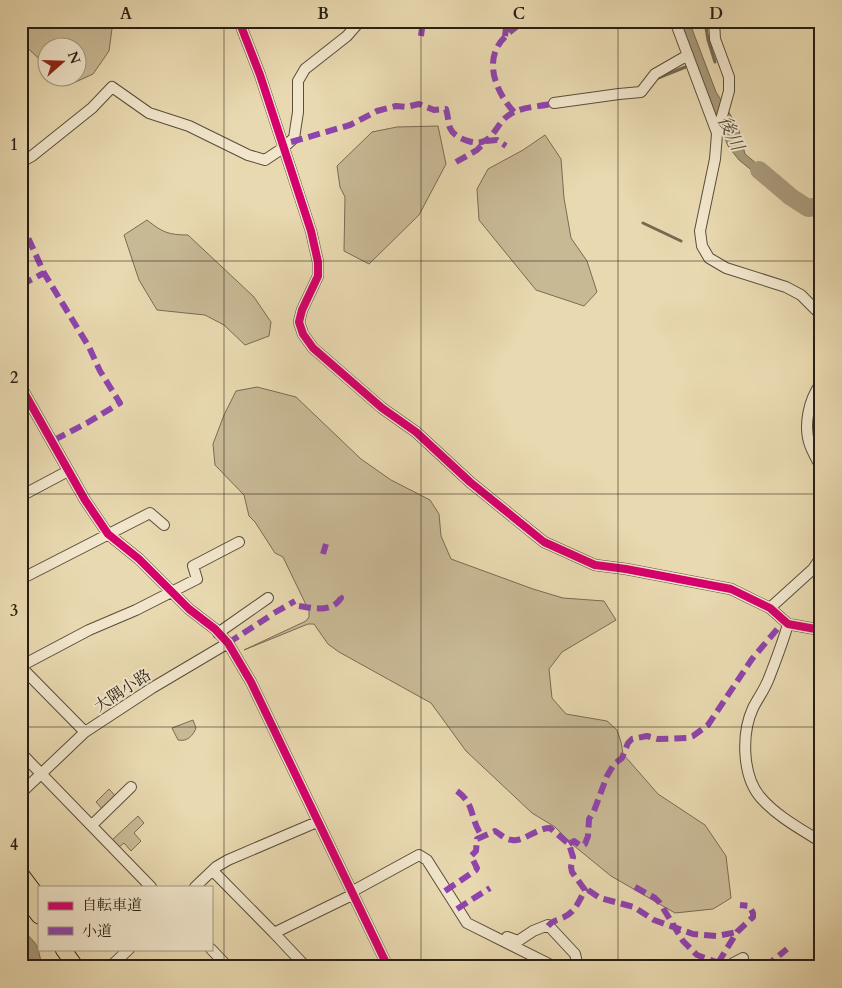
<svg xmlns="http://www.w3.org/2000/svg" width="842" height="988" font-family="Cardo,'Noto Serif JP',serif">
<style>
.green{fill:#c8b995;stroke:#786c54}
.water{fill:#a89a7b;stroke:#756951}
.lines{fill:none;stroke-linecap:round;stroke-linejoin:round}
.stream{stroke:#756951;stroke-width:3}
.river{stroke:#a89a7b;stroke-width:18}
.minor-casing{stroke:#594e3a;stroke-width:12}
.highway-casing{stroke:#291f13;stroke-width:17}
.minor{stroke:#f1e6cc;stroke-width:10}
.highway{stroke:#e9d9b0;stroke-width:15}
.quiet{stroke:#8e44ad;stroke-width:6;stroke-dasharray:12 6;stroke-linecap:butt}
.cycleway-casing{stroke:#f1e6cc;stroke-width:11}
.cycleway{stroke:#d6006c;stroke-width:8}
.grid{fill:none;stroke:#291f13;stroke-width:1;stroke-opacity:0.55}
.labels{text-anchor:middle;stroke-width:4;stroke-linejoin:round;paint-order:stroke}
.street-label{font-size:16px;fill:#291f13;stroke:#f1e6cc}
.water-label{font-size:18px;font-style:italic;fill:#554a37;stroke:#f1e6cc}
.neatline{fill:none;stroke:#291f13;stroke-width:2}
.grid-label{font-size:16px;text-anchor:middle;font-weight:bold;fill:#291f13}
</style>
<rect width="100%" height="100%" fill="#e9d9b0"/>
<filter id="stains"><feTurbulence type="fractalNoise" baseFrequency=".004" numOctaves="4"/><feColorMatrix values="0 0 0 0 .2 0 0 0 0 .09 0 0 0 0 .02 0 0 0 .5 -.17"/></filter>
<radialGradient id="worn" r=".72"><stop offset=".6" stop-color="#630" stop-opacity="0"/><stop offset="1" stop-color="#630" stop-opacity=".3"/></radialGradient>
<path class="green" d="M21,21H113L109,51L93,74L69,85L60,78H78V48H48L47,66L21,42Z
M438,126L446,164L419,215L369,264L344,251L345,197L340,187L337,166L372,132L397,127Z
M545,135L561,159L564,198L571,238L587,261L597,292L584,306L536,290L479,220L477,189L488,169L523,150Z
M147,220C162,232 168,235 188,235L254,297L271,322L269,336L245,345L224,325L205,315L157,310L139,280L124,235Z
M257,387L296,397L361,459L391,480L430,500L439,514L441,536L451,559L533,589L563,598L604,601L616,620L562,652L549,669L552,698L566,714L607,721L617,730L621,742L623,754L658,794L705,825L726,856L731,898L713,909L675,913L611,876L573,845L555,827L532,813L466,751L431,703L339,652L328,644L314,624H308L244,650L306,621L309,617V611L283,557L275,553L255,522L249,516L244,495L215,465L213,444L224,415L236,391Z
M193,720L196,728C193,736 187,742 178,740L172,728Z
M109,789L117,798L104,811L96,802Z
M138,816L144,823L134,833L141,841L131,851L124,843L119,847L112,840Z"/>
<path class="water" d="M679,21H689L716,92L738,127L745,154L780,183L775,189L739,160L728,146Z
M21,926C25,933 30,937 35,943C40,950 39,960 44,967H21Z"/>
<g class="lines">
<path class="stream" d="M691,21L705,22
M705,21L708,40L715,62
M658,78L688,66
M643,223L681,241
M816,845L821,848
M818,940L821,943"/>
<path class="river" d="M759,170L791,197L808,208L821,206"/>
<defs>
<path id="minor" d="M239,21L260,75L311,231L318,262V276L302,310L299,322L303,334L313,348L382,408L416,432L470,482L544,542L595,565L626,569L731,589L770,608L788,624L821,630
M675,21L717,133
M714,21L715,39L729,77V91L717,134L715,159L700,231L702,246L709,258L726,268L786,287L801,295L821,315
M554,103L619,94L641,92L655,74L688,55
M21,162L32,156L92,108L112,87L149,113L189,126L248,155L265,160L283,148L294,138L298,112V81L305,69L347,36L360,21
M821,383C809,400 803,425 810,445C813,453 817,460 821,467
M21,387L85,500L108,534L139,559L189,609L215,629L228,643L251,682L388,967
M21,411L32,406
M21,496L68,471
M21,579L150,513L164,525
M770,608L813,569L821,557
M788,624C783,642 776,660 769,678C765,689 758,698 753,708C741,734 742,778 762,799C778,817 801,829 821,842
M218,633L268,598
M21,666L89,630L136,610L197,579L193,566L239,542
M21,667L85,732
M21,753L151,887
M21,793L85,732L152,688L228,643
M92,825L131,787
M213,871L274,933L354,894
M195,887L216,867L228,860L317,822
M353,891L419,855L427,860L467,923L555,967
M274,933L306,967
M507,937L518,941L533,931L548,925L575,954L578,967
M211,949L228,967
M110,967L129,949
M726,967L743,958"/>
<path id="highway" d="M21,874L39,898
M21,892L39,916
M63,949L76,967"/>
</defs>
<use href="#minor" class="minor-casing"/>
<use href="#highway" class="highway-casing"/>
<use href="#minor" class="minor"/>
<use href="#highway" class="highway"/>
<path class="quiet" d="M421,36L423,21
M505,36L507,21
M514,112C495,91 482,58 506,36C511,30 518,26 524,21
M486,141L497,140L506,146
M291,142L350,125L377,111L396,106L406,107L419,104L434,110L446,109C448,115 448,122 450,128C453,135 461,139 468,141C495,149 493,123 512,113C525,106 540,107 554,103
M456,162L477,150L486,141
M21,222L44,273L89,347L100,371L120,403L87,423L52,441
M21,285L44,273
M323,554L326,544
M299,606C313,608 332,613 341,598L339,595
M274,613L295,601
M228,643L270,616
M457,791C476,805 469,818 482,836
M569,844L574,841L581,846L585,844L588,836L589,819L594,811L607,776L614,764L622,758L628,743L632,739L647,736L658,739L687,738L693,736L708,725L752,659L784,621
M635,887L655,898L660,903L683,941L697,955L727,966
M588,890L600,898L634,907L654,920L693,934L717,936L737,932
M445,891L476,870L477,868L471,856L476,851L477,839L495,831C500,834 506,840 512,840C523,842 537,828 550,828L569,844L573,857L571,867L572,872L585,890C579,901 575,913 562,918C556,921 553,920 548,926
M457,909L490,888
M718,963L737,932L753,917V913L749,906L740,905
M765,967L787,949"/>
<defs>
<path id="cycleway" d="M239,21L260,75L311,231L318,262V276L302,310L299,322L303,334L313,348L382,408L416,432L470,482L544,542L595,565L626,569L731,589L770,608L788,624L821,630
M21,387L85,500L108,534L139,559L189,609L215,629L228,643L251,682L388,967"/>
</defs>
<use href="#cycleway" class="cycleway-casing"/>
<use href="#cycleway" class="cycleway"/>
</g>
<path class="grid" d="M224,21V967M421,21V967M618,21V967M21,261H821M21,494H821M21,727H821"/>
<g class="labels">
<g class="street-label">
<text transform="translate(122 690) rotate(-33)" y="6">大隅小路</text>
</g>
<g class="water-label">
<text transform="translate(731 133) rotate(64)" y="6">後川</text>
</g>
</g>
<rect width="842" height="988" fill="none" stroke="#e9d9b0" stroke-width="55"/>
<rect x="38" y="886" width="175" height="65" fill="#f1e6cc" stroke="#a19682"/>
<rect x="48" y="902" width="25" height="8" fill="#d6006c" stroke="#a19682"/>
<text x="82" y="910" font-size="15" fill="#291f13">自転車道</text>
<rect x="48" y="927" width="25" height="8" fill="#8e44ad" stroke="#a19682"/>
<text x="82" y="936" font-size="15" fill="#291f13">小道</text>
<g transform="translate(62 62) rotate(70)"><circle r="24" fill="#f1e6cc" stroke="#a19682"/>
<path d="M0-4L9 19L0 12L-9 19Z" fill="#8f2418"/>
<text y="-8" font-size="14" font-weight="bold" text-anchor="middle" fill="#291f13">N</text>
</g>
<rect x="28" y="28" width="786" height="932" class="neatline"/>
<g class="grid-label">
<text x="126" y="19">A</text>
<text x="323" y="19">B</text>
<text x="519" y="19">C</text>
<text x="716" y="19">D</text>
<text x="14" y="150">1</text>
<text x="14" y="383">2</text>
<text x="14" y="616">3</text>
<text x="14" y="850">4</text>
</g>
<rect width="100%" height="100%" filter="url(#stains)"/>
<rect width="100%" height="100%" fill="url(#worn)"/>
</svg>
